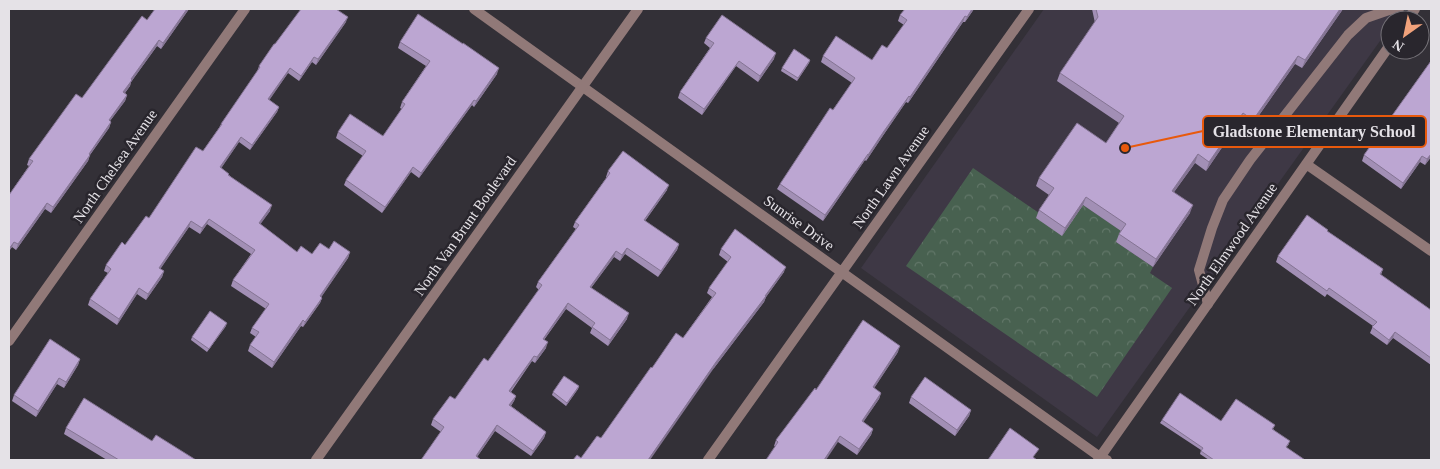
<svg xmlns="http://www.w3.org/2000/svg" width="1440" height="469" font-family="'Times New Roman',serif">
<style>
.built{fill:#3e3845}
.park{fill:url(#park-crowns)}
.lines{fill:none;stroke-linecap:round;stroke-linejoin:round}
.service{stroke:#917978;stroke-width:10}
.minor{stroke:#917978;stroke-width:10}
.tertiary{stroke:#917978;stroke-width:10}
.wall{fill:#a28fb5}
.shaded-wall{fill:#847493}
.building{fill:#bca6d2;stroke:#847493}
.labels{text-anchor:middle;stroke-width:5;stroke-linejoin:round;paint-order:stroke}
.street-label{font-size:15px;fill:#e5e2e7;stroke:#29262d}
.leader{fill:none;stroke:#e8590c;stroke-width:2}
.callout-dot{fill:#e8590c;stroke:#29262d;stroke-width:2}
.callout{fill:#29262d;stroke:#e8590c;stroke-width:2}
.callout-label{font-size:16px;text-anchor:middle;font-weight:bold;fill:#e5e2e7}
</style>
<defs>
<pattern id="park-crowns" width="20" height="18" patternUnits="userSpaceOnUse" patternTransform="scale(1.25)"><rect width="20" height="18" fill="#486150"/><path d="M2 6a3 3 0 1 1 6 0M12 15a3 3 0 1 1 6 0" fill="none" stroke="#627769"/></pattern>
</defs>
<rect width="100%" height="100%" fill="#333037"/>
<path class="built" d="M1044,9H1403L1395,20H1390V27L1097,437L861,268Z"/>
<path class="park" d="M973,168L1039,213L1036,218L1083,205L1123,232L1116,242L1153,267L1150,273L1172,288L1097,397L906,266Z"/>
<g class="lines">
<path class="service" d="M1208,304L1199,270L1212,228L1223,200L1250,160L1348,35L1366,18L1389,10L1399,9"/>
<path class="minor" d="M474,9L1100,457L1107,460
M1407,20L1415,9
M1306,164L1431,251
M9,341L245,9
M708,460L1029,9
M1098,460L1390,45"/>
<path class="tertiary" d="M316,460L638,9"/>
</g>
<path class="wall" d="M155,9H189L161,49L157,46L131,82L130,86L125,93L127,95L125,101L110,121L111,122L109,128L90,155L88,161L51,213L45,209L16,250L12,247L9,251V195L29,166L27,165L29,159L82,98L147,20Z
M905,9H974L965,22H963L908,103L906,102L882,137L866,161L865,160L823,221L777,189L780,184L852,83L821,62L823,56L872,60L887,48L904,25L898,21L900,15Z
M1092,9H1343L1302,68L1295,64L1250,128L1240,121L1206,171L1195,163L1174,192L1190,213L1153,267L1116,242L1119,234L1121,231L1083,205L1062,236L1036,218L1039,210L1049,195L1036,186L1039,178L1106,143L1119,123L1057,81L1060,73L1095,23Z
M346,22L316,65L312,62L299,81L288,73L269,100L279,107L277,112L250,150L239,142L221,168L270,211L260,224L297,252L312,254L329,249L350,252L348,258L321,297L322,298L320,303L303,327L301,326L272,368L248,351L250,345L256,337L250,333L252,328L266,309L231,286L233,280L251,254L207,224L200,234L189,227L160,269L164,271L162,277L146,300L137,294L117,325L88,305L90,299L108,273L104,271L106,265L125,245L149,218L203,151L219,128L221,124L257,72L259,66L275,44Z
M706,38L774,59L758,82L736,66L702,115L678,98L680,92L710,48L704,43Z
M400,42L497,74L474,107L472,105L419,178L411,172L382,213L344,185L346,180L363,156L336,138L338,132L383,136L402,109L400,108L402,102L426,66L398,48Z
M810,60L809,63L797,81L781,71L782,68Z
M1431,61V157L1425,165L1420,162L1401,189L1362,161L1364,155Z
M608,171L667,190L645,221L679,244L677,250L658,277L625,254L620,261L614,257L591,288L627,319L608,346L590,333L592,328L566,309L544,340L546,348L535,363L532,361L511,392L516,396L514,401L511,406L546,432L544,438L531,456L495,431L477,457L431,425L433,419L455,399L488,361L539,290L536,287L538,282L576,229L573,227L575,222L607,177H606Z
M1327,231L1383,269L1381,275L1431,310V365L1393,338L1387,345L1370,333L1373,326L1327,294L1325,297L1276,262L1278,256Z
M721,249L784,272L766,297L764,302L714,368L581,458L601,438L652,368L683,338L712,297L707,293L709,288L728,262L719,255Z
M226,326L207,352L191,340L192,337Z
M898,352L874,388L881,393L879,399L863,422L873,429L871,435L857,455L838,442L774,446L776,440L816,390Z
M80,359L78,365L64,388L57,384L36,417L12,401L14,395Z
M579,386L578,389L566,406L552,395L553,392Z
M911,397L971,410L969,416L955,436L909,403Z
M1162,420L1221,421L1275,425L1273,429L1289,444L1286,448L1305,460H1209L1200,454L1201,450L1160,423Z
M66,428L152,441L196,460H107L64,434Z"/>
<path class="shaded-wall" d="M187,9H189L161,49L163,43Z
M972,9H974L965,22L967,17Z
M1340,9H1343L1302,68L1305,60Z
M965,16L963,22L908,103L910,97Z
M348,17L346,22L316,65L318,59Z
M159,40L157,46L131,82L130,86L121,98L123,92L131,79Z
M776,53L774,59L758,82L760,76Z
M1298,56L1295,64L1250,128L1253,120Z
M314,57L312,62L299,81L301,76Z
M810,60L809,63L797,81L798,78Z
M739,61L736,66L702,115L704,109Z
M290,68L288,73L266,105L268,99Z
M499,68L497,74L474,107L476,101Z
M127,95L125,101L106,126L109,120Z
M909,96L906,102L882,137L866,161L868,155L884,131Z
M474,100L472,105L419,178L421,173Z
M279,107L277,112L250,150L252,145Z
M1243,113L1240,121L1206,171L1209,162Z
M111,122L109,128L86,160L89,154Z
M241,137L239,142L218,173L220,167Z
M868,154L865,160L823,221L825,215Z
M1198,154L1195,163L1169,199L1172,191Z
M1431,154V157L1425,165L1427,159Z
M90,155L88,161L51,213L53,207Z
M1422,156L1420,162L1401,189L1403,183Z
M413,167L411,172L382,213L385,207Z
M669,185L667,190L642,225L644,220Z
M1086,197L1083,205L1062,236L1065,228Z
M47,203L45,209L16,250L18,244Z
M272,205L270,211L257,229L259,223Z
M1193,205L1190,213L1153,267L1156,259Z
M209,219L207,224L200,234L202,228Z
M191,221L189,227L157,274L159,268Z
M14,242L12,247L9,251V249Z
M679,244L677,250L658,277L661,271Z
M627,248L625,254L620,261L622,255Z
M616,251L614,257L588,292L590,287Z
M350,252L348,258L318,302L320,296Z
M786,267L784,272L766,297L764,302L714,368L650,460H648L716,362Z
M164,271L162,277L146,300L148,294Z
M139,288L137,294L117,325L119,319Z
M322,298L320,303L303,327L305,322Z
M568,303L566,309L540,345L543,339Z
M629,313L627,319L608,346L610,340Z
M303,320L301,326L272,368L274,362Z
M227,323L226,326L207,352L209,349Z
M1395,332L1393,338L1387,345L1389,340Z
M548,342L546,348L535,363L537,357Z
M900,346L898,352L871,393L873,387Z
M534,356L532,361L507,396L509,391Z
M80,359L78,365L64,388L66,382Z
M59,378L57,384L36,417L38,411Z
M579,386L578,389L566,406L567,403Z
M881,393L879,399L860,427L862,421Z
M516,396L514,401L507,411L509,405Z
M971,410L969,416L955,436L957,430Z
M497,425L495,431L475,460L476,456Z
M873,429L871,435L857,455L859,449Z
M546,432L544,438L531,456L533,451Z
M840,436L838,442L826,460H824Z"/>
<path class="building" d="M155,9H187L163,43L159,40L131,79L132,80L123,92L127,95L109,120L111,122L89,154L90,155L53,207L47,203L18,244L14,242L9,249V195L33,161L29,159L76,94L82,98L142,16L147,20Z
M301,9H336L348,17L318,59L314,57L301,76L290,68L268,99L279,107L252,145L241,137L220,167L229,174L228,175L272,205L259,223L297,252L301,246L312,254L320,243L329,249L334,241L350,252L320,296L322,298L305,322L303,320L274,362L250,345L259,332L252,328L269,304L233,280L255,250L209,219L202,228L191,221L159,268L164,271L148,294L139,288L119,319L90,299L111,269L106,265L122,242L125,245L146,216L149,218L196,147L203,151L222,124H221L260,67L259,66L274,44H275Z
M905,9H972L967,17L965,16L910,97L909,96L884,131L868,155V154L825,215L780,184L830,108L833,110L855,78L823,56L836,36L872,60L882,45L887,48L907,20L900,15Z
M1096,9H1340L1305,60L1298,56L1253,120L1243,113L1209,162L1198,154L1172,191L1193,205L1156,259L1119,234L1126,224L1086,197L1065,228L1039,210L1054,188L1039,178L1077,123L1106,143L1124,116L1060,73L1098,17Z
M418,14L463,44V43L499,68L476,101L474,100L421,173L413,167L385,207L346,180L366,151L338,132L350,114L383,136L405,104L402,102L430,61L400,42Z
M722,15L776,53L760,76L739,61L704,109L680,92L714,43L706,38Z
M794,49L810,60L798,78L782,68Z
M1431,61V154L1427,159L1422,156L1403,183L1364,155Z
M623,151L669,185L644,220L679,244L661,271L627,248L622,255L616,251L590,287L629,313L610,340L592,327L595,323L568,303L543,339L548,342L537,357L534,356L509,391L516,396L509,405L546,432L533,451L497,425L476,456L481,460H421L444,427L433,419L450,396L455,399L484,358L488,361L542,285L538,282L579,225L575,222L610,173L608,171Z
M1307,215L1328,230L1327,231L1383,269L1380,274L1431,310V358L1395,332L1389,340L1372,327L1377,322L1329,288L1327,291L1278,256Z
M735,229L786,267L765,296H766L716,362L648,460H573L577,455L581,458L597,436L601,438L651,367L652,368L676,333L683,338L716,293L709,288L731,257L721,249Z
M210,311L227,323L209,349L192,337Z
M863,320L900,346L873,387L881,393L862,421L873,429L859,449L840,436L824,460H766L778,442L776,440L815,388L816,390Z
M50,339L80,359L66,382L59,378L38,411L14,395Z
M564,376L579,386L567,403L553,392Z
M925,377L971,410L957,430L911,397Z
M1180,393L1221,421L1236,399L1275,425L1272,429L1290,441L1286,447L1305,460H1214L1201,451L1203,448L1162,420Z
M84,398L152,441L156,435L196,460H119L66,428Z
M1010,428L1039,449L1033,457L1037,460H988Z"/>
<g class="labels">
<g class="street-label">
<text transform="translate(115 166) rotate(-55)" y="5">North Chelsea Avenue</text>
<text transform="translate(891 177) rotate(-55)" y="5">North Lawn Avenue</text>
<text transform="translate(799 223) rotate(36)" y="5">Sunrise Drive</text>
<text transform="translate(465 226) rotate(-55)" y="5">North Van Brunt Boulevard</text>
<text transform="translate(1232 244) rotate(-55)" y="5">North Elmwood Avenue</text>
</g>
</g>
<path class="leader" d="M1125 148L1203 131"/>
<circle class="callout-dot" cx="1125" cy="148" r="5"/>
<rect class="callout" x="1203" y="116" width="223" height="31" rx="5"/>
<g class="callout-label">
<text x="1314" y="137">Gladstone Elementary School</text>
</g>
<rect width="1440" height="469" fill="none" stroke="#e5e2e7" stroke-width="20"/>
<g transform="translate(1405 35) rotate(213)"><circle r="24" fill="#29262d" stroke="#747177"/>
<path d="M0-4L9 19L0 12L-9 19Z" fill="#f1a27b"/>
<text y="-8" font-size="14" font-weight="bold" text-anchor="middle" fill="#e5e2e7">N</text>
</g>
</svg>
